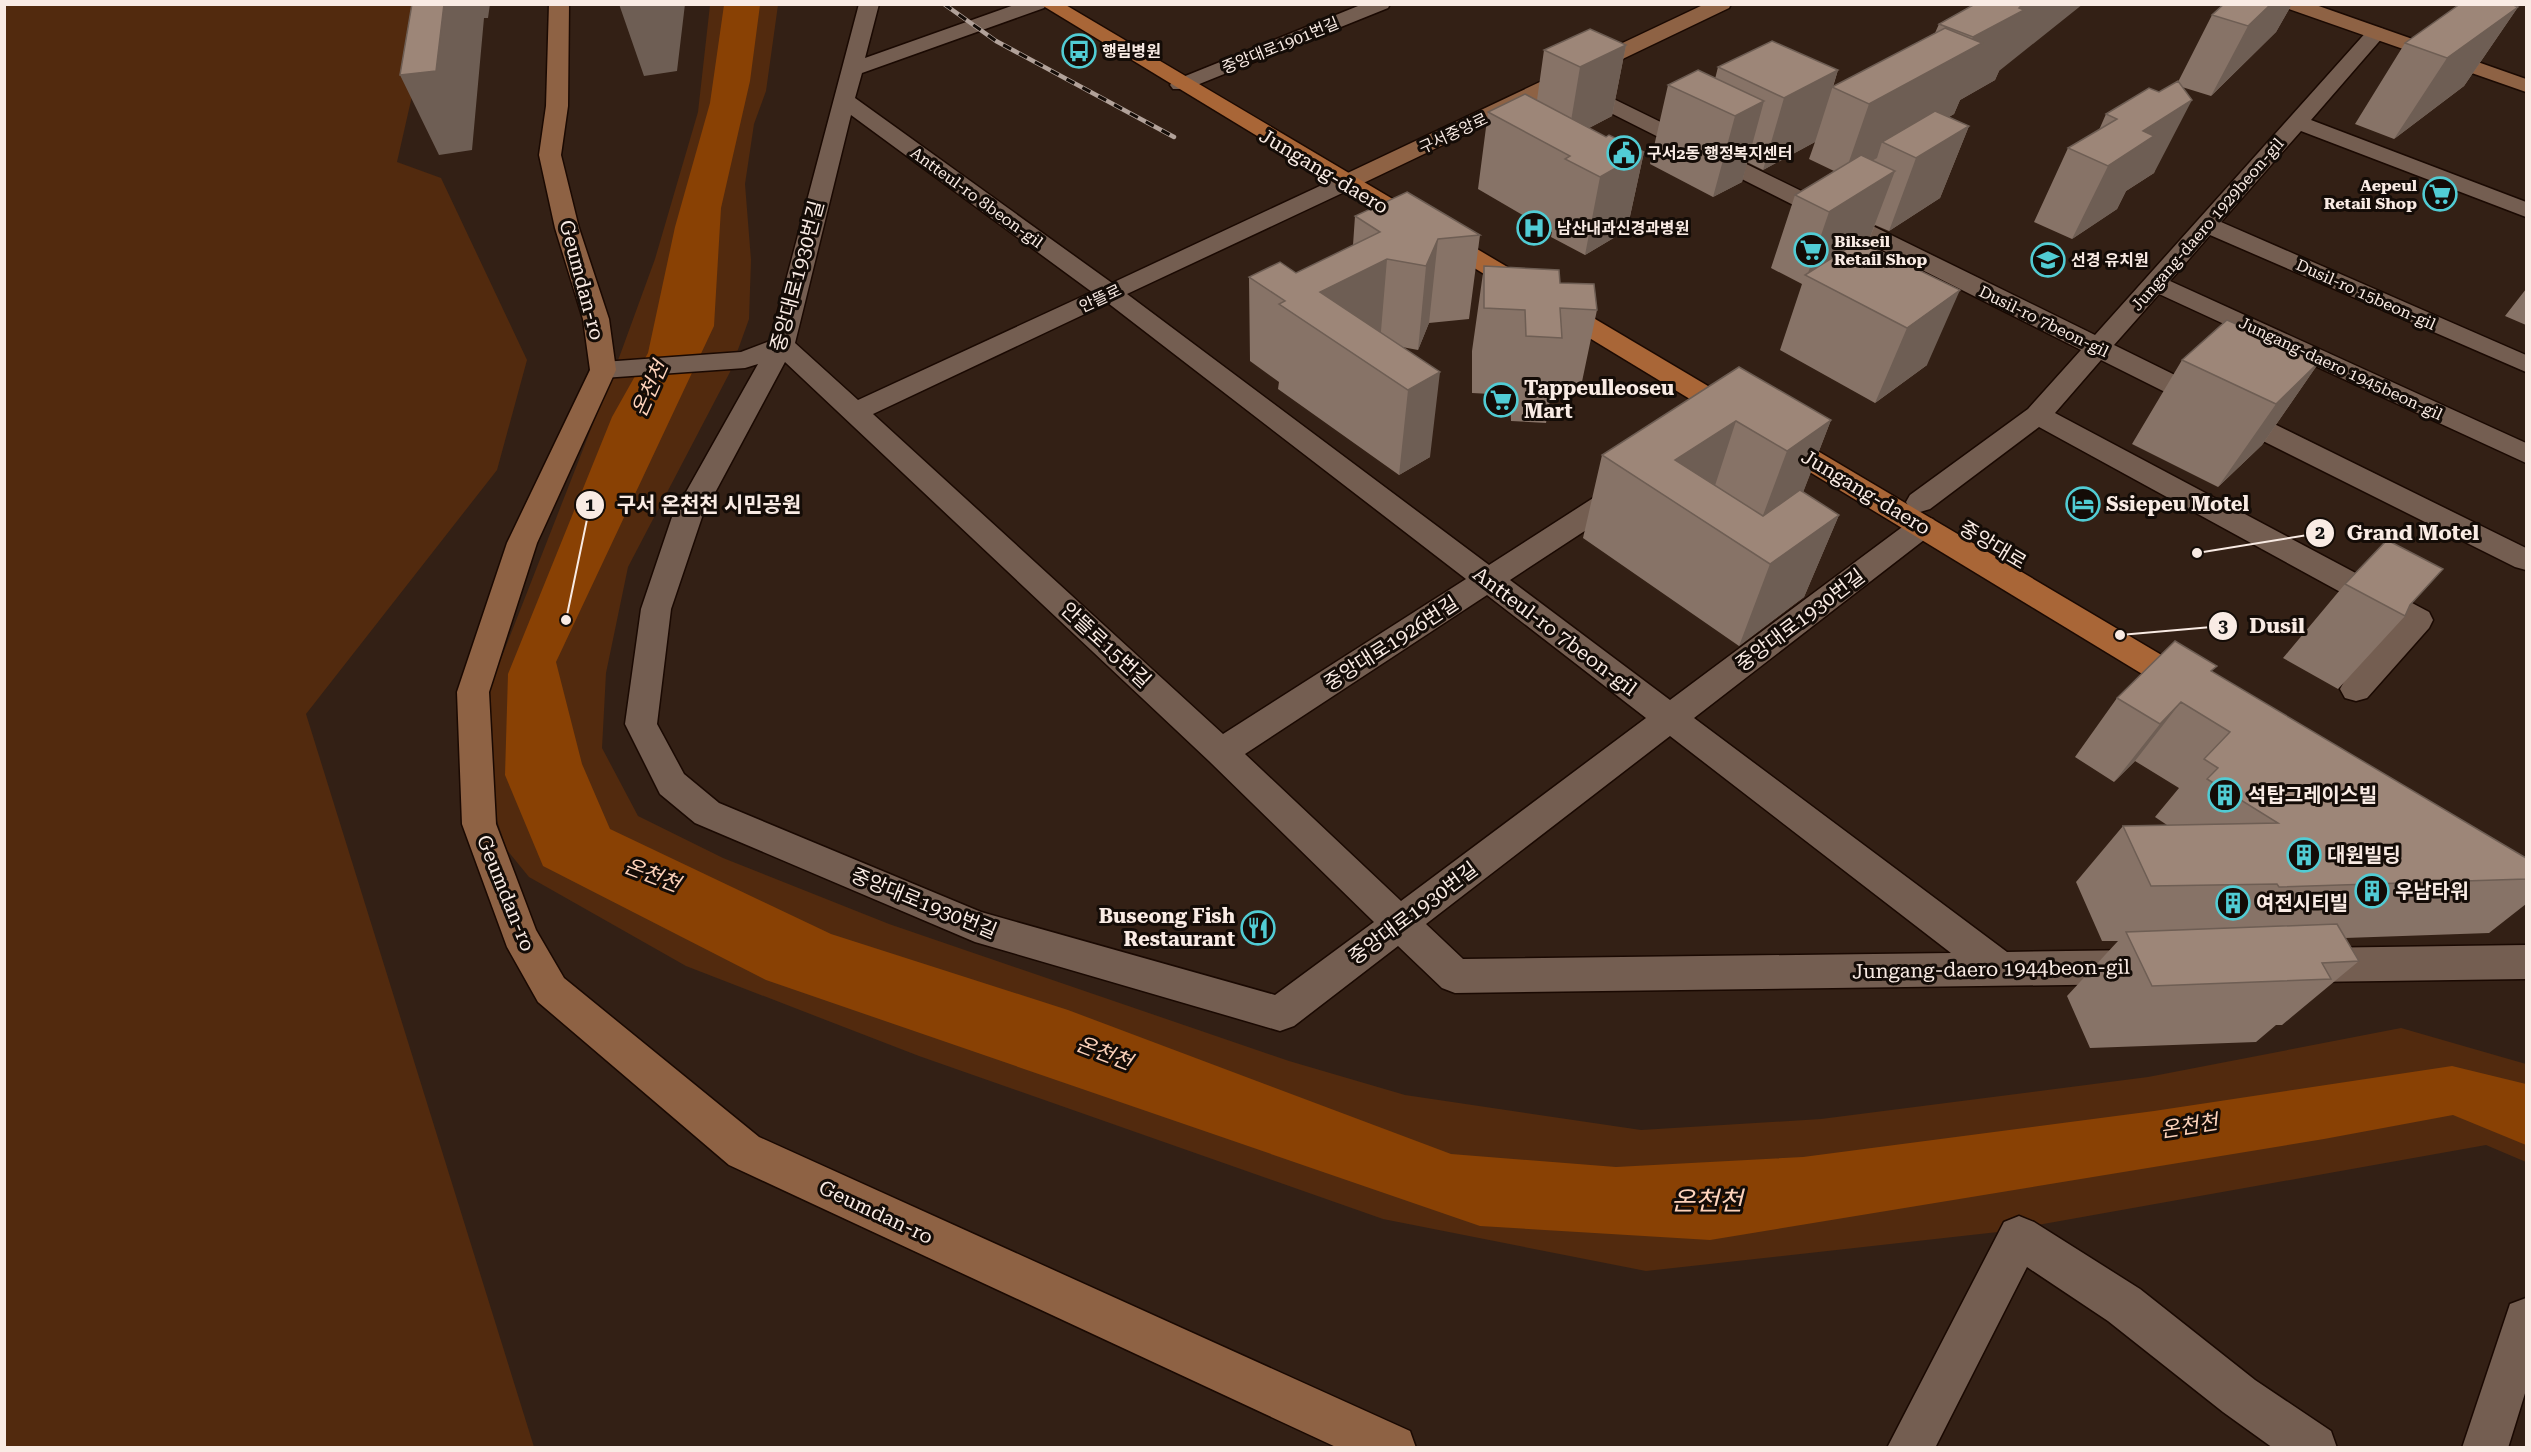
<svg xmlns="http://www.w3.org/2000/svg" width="2531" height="1452" font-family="'Roboto Serif','Noto Sans KR',serif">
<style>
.green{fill:#522a0e}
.water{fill:#894104}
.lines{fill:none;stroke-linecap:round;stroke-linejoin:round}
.street-casing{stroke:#1a0902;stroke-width:3}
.secondary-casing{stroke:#1a0902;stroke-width:3}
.primary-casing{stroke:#1a0902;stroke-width:3}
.street{fill:#745e51;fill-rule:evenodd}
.secondary{fill:#8e6244;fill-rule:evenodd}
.primary{fill:#a96637;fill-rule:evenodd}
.rail-casing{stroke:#b2a29a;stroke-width:4.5}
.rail{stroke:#140c07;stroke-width:3;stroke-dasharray:9;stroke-linecap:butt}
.wall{fill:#877367}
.shaded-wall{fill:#6e5e54}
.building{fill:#9d8678;stroke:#6e5e54;stroke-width:1.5}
.labels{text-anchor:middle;stroke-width:6;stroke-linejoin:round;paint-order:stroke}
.far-street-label{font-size:16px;fill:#f9ebe4;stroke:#140c07}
.far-poi-label{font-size:16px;font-weight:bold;fill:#f9ebe4;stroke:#140c07;text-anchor:start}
.street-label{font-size:20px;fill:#f9ebe4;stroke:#140c07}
.poi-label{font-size:20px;font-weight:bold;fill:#f9ebe4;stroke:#140c07;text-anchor:start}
.water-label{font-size:21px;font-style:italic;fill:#fed3bb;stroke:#140c07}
.near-water-label{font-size:26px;font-style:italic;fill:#fed3bb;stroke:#140c07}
.leader{fill:none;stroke:#f9ebe4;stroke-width:2}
.callout-dot{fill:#f9ebe4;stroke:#140c07;stroke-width:2}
.mark-label{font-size:18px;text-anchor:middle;font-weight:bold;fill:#111}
.callout-label{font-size:21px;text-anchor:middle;font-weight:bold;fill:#f9ebe4;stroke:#140c07;stroke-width:6;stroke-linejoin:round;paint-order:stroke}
</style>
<rect width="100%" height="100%" fill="#332015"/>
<path class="green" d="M5,5H441L419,65L397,162L441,178L527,360L497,470L306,714L534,1447L5,1448Z
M710,5H778L766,91L754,124L745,184L751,260L749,319L730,372L628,567L606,673L602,748L638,816L723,858L889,924L1289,1061L1405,1095L1641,1130L1821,1119L2148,1077L2401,1028L2526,1064V1162L2486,1145L1998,1232L1646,1271L1383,1219L919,1056L686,966L529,877L507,850L492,806L490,687L620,355L655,259L698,112Z"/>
<path class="water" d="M724,5H760L750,81L721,208L714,326L556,662L582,764L610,829L831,934L1068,1010L1451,1154L1616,1167L1803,1157L2154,1111L2452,1066L2526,1084V1145L2453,1115L2324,1139L1710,1240L1480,1226L766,980L543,866L505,775L508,674L612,417L648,353L675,227L710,103Z"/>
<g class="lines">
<defs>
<path id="street" d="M859,4H879L865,58L1017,4H1046L1044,8L862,73L855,98L1112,283L1337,178H1353L1356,183L1353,188L1127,294L1489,565L1615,484L1625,481L1635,484L1639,491L1635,498L1510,580L1670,700L1913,519L1923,516L1933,519L1938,526L1933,533L1694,718L2007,952L2138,950L2151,955L2157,967L2151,979L2138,984L1455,993L1442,988L1398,946L1294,1026L1280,1031L975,942L695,823L660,794L625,724L641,609L672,517L758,364L745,368L603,378L594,376L590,370L594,364L603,362L741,352L770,341ZM851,115L1092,292L858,400L795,343ZM1108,303L1466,579L1223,734L873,414ZM785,362L1209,761L1374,922L1275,995L981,912L719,803L684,774L657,724L671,609L702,517ZM1487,595L1646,718L1401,901L1245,754ZM1670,736L1951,953L1463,959L1426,924Z
M1363,4H1390L1388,8L1187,89H1173L1170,85L1173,81Z
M2376,27L2383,29L2386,33L2383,37L2311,120L2526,202V217L2301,131L2221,222L2526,355V372L2210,235L2170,281L2526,443V463L2159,294L2114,345L2526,548V570L2515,567L2101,360L2055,413L2429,612L2433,620L2429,628L2367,698L2356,701L2345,698L2340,689L2345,680L2397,623L2039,427L1930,509L1920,512L1910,509L1906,502L1910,495L2028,409L2081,350L1567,91L1564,87L1567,83H1581L2095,335L2369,29Z
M2526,945V979L2309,982L2296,977L2290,965L2296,953L2309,948Z
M2019,1216L2034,1222L2140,1289L2255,1380L2331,1431L2337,1448H2273L2223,1412L2108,1321L2027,1267L1935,1448H1887L2004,1222Z
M2526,1298V1390L2508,1448H2462L2510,1304Z"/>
<path id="secondary" d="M549,4H569L568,106L561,155L579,228L609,319L616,370L537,543L489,692L496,824L536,930L564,978L759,1137L1410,1431L1416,1448H1338L729,1165L538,1002L507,947L462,824L457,692L507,543L590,370L583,319L555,228L539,155L546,106Z
M1705,4H1731L1729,8L1353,188H1337L1334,183L1337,178Z
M2284,4H2313L2526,79V92L2286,8Z"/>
<path id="primary" d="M1040,4H1064L2202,679L2207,688L2202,697L2191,700L2180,697Z"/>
</defs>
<use href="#street" class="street-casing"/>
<use href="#secondary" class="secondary-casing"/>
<use href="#primary" class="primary-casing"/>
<use href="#street" class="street"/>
<use href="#secondary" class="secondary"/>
<use href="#primary" class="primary"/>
<defs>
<path id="rail" d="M944,4L996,41L1174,137"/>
</defs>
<use href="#rail" class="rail-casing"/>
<use href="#rail" class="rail"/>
</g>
<path class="wall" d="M1975,4L1999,71L1995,80L1960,100L1954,114L1949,117L1969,126L1940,198L1889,231L1875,225L1867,245L1927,365L1875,403L1780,350L1802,284L1771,268L1795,195L1834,171L1809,159L1815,142L1763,170L1747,162L1742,182L1713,197L1650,164L1668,85L1715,79L1718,67L1838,70L1833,87L1935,33L1939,24Z
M2224,4H2292L2276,32L2211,96L2182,87L2154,173L2126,191L2117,209L2072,239L2034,222L2068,148L2099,130L2106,114L2159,92L2178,82L2212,15Z
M2518,7L2464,86L2394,139L2355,124L2405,43Z
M1626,45L1612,116L1589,128L1606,137L1644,152L1627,230L1585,255L1551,237L1552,232L1478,189L1488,112L1537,100L1544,50Z
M1355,216L1480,235L1469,319L1429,323L1418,350L1402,347L1430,457L1399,475L1278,389L1279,382L1250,361L1249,277L1296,273L1353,245Z
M1484,266L1560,283L1597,310L1579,396L1551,394L1546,423L1511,421L1510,395L1472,393V351Z
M2526,289V325L2505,316Z
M2182,360L2320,361L2262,445L2218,487L2132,444Z
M1739,367L1831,420L1803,492L1839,515L1804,597L1739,646L1583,538L1602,455Z
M2345,584L2410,606L2405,616L2338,689L2283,658Z
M2212,672L2526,858V904L2489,933L2345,938L2359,961L2282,1025H2276L2256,1042L2090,1048L2067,996L2118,941H2102L2076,882L2123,826L2167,825L2155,817L2179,788L2135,761L2114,782L2075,757L2117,698Z"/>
<path class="shaded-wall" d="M444,4H490L488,18H484L472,150L439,155L400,75Z
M619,4H685L677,71L644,76Z
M2023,4H2083L1999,71L1995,80L1960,100L1954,114L1894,148L1882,142L1877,158L1844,176L1869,104L1967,51L1973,37Z
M2271,4H2292L2276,32L2211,96L2248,26Z
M2518,7L2464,86L2394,139L2447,58Z
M1626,45L1612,116L1568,139L1580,67Z
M1838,70L1815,142L1763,170L1784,98Z
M2192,100L2154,173L2126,191L2117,209L2072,239L2108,166L2143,131Z
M1764,101L1742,182L1713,197L1735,116Z
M1969,126L1940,198L1889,231L1916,158Z
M1644,152L1627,230L1585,255L1600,177Z
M1895,171L1867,245L1807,276L1829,212Z
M1438,239L1429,323L1418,350L1426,266Z
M1387,259L1380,343L1320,292Z
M1960,290L1927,365L1875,403L1907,328Z
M2320,361L2262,445L2218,487L2276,404Z
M1440,372L1430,457L1399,475L1408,390Z
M1831,420L1799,503L1756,534L1787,451Z
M1736,421L1709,504L1675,460Z
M1839,515L1804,597L1739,646L1770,564Z
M2181,702L2135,761L2114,782L2160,724Z"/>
<path class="building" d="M412,4H444L436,71L400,75Z
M1975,4H2023L2019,8L2024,10L1973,37L1939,24Z
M2224,4H2271L2248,26L2212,15Z
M2460,4H2511L2518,7L2447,58L2405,43Z
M1945,28L1982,43L1869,104L1832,87Z
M1590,29L1626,45L1580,67L1544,50Z
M1772,41L1838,70L1784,98L1718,67Z
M1698,70L1764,101L1735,116L1668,85Z
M2178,81L2192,100L2143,131L2154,136L2108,166L2068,148L2117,119L2106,114L2149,88L2159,92Z
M1525,94L1606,137L1609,135L1644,152L1600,177L1565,159L1570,156L1488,112Z
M1935,111L1969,126L1916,158L1882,142Z
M1861,155L1895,171L1829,212L1795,195Z
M1407,192L1480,235L1438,239L1426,266L1387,259L1320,292L1440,372L1408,390L1279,304L1285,301L1249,277L1280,262L1296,273L1380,232L1355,216Z
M1859,241L1960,290L1907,328L1805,275Z
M1484,266L1559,270L1560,283L1594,284L1597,310L1560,308L1562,338L1526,336L1525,310L1484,308Z
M2227,320L2320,361L2276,404L2182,360Z
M1739,367L1831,420L1787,451L1736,421L1675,460L1763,516L1800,490L1839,515L1770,564L1602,455Z
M2387,540L2443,569L2410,605L2405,616L2345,584Z
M2175,641L2217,666L2211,671L2526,858V879L2279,887L2277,884L2151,886L2123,826L2278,823L2207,779L2218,768L2204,759L2230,732L2181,702L2160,724L2117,698Z
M2337,924L2359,961L2322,963L2331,979L2152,986L2126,932Z"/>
<defs>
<symbol id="bus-ring" viewBox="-11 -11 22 22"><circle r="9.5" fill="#140c07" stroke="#51ccd4" stroke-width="1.5"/><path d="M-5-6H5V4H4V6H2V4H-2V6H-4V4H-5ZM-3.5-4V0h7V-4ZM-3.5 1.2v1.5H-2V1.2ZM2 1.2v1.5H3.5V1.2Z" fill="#51ccd4"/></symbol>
<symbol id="civic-ring" viewBox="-11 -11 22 22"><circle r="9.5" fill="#140c07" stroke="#51ccd4" stroke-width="1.5"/><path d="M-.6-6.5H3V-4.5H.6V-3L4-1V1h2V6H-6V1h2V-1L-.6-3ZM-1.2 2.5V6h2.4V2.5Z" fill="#51ccd4"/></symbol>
<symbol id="supermarket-ring" viewBox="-11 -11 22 22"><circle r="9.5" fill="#140c07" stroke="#51ccd4" stroke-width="1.5"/><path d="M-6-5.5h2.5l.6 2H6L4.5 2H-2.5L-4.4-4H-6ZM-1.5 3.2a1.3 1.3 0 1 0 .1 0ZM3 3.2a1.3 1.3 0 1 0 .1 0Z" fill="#51ccd4"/></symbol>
<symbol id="hospital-ring" viewBox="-11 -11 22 22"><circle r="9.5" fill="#140c07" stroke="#51ccd4" stroke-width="1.5"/><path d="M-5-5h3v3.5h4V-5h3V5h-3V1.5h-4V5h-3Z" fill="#51ccd4"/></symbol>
<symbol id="school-ring" viewBox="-11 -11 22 22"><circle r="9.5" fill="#140c07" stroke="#51ccd4" stroke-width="1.5"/><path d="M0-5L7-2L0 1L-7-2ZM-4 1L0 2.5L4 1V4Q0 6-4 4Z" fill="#51ccd4"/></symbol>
<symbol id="hotel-ring" viewBox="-11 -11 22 22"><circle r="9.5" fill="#140c07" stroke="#51ccd4" stroke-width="1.5"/><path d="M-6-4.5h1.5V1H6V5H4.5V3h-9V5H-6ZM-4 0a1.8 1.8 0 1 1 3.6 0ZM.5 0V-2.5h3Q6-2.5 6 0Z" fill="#51ccd4"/></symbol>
<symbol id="building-ring" viewBox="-11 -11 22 22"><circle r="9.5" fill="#140c07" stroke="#51ccd4" stroke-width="1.5"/><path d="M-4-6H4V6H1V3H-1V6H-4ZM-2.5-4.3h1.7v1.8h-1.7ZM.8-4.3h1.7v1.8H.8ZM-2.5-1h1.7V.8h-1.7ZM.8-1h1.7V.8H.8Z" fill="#51ccd4"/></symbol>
<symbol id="restaurant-ring" viewBox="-11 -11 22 22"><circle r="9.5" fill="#140c07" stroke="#51ccd4" stroke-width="1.5"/><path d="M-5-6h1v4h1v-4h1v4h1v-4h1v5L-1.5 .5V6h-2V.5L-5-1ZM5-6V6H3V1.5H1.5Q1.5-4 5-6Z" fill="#51ccd4"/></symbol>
</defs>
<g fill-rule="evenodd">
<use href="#bus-ring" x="1060" y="32" width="38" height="38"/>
<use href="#civic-ring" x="1605" y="134" width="38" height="38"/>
<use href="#supermarket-ring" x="2421" y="175" width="38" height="38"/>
<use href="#hospital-ring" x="1515" y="209" width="38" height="38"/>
<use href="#supermarket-ring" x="1792" y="231" width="38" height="38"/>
<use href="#school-ring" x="2029" y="241" width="38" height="38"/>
<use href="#supermarket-ring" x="1482" y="381" width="38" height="38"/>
<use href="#hotel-ring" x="2064" y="485" width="38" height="38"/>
<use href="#building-ring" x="2206" y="776" width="38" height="38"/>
<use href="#building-ring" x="2285" y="836" width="38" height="38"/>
<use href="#building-ring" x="2353" y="872" width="38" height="38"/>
<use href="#building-ring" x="2214" y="884" width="38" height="38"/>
<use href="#restaurant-ring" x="1239" y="909" width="38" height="38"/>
</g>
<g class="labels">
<g class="far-street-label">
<text transform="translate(1280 45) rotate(-22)" y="6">중앙대로1901번길</text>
<text transform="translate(1453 133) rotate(-25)" y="6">구서중앙로</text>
<text transform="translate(977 197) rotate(36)" y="6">Antteul-ro 8beon-gil</text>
<text transform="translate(2207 224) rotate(-49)" y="6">Jungang-daero 1929beon-gil</text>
<text transform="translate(2366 294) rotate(24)" y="6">Dusil-ro 15beon-gil</text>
<text transform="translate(1100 298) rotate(-25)" y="6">안뜰로</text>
<text transform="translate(2044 321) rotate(26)" y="6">Dusil-ro 7beon-gil</text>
<text transform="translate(2341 368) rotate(25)" y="6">Jungang-daero 1945beon-gil</text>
</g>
<g class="far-poi-label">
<text x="1102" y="57">행림병원</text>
<text x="1647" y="159">구서2동 행정복지센터</text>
<text x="2417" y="191" text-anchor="end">Aepeul<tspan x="2417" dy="18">Retail Shop</tspan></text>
<text x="1557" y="234">남산내과신경과병원</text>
<text x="1834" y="247">Bikseil<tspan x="1834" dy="18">Retail Shop</tspan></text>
<text x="2071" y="266">선경 유치원</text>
</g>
<g class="street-label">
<text transform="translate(1324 171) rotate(31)" y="7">Jungang-daero</text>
<text transform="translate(797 276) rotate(-75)" y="7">중앙대로1930번길</text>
<text transform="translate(582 280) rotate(75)" y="7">Geumdan-ro</text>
<text transform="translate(1866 492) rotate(31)" y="7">Jungang-daero</text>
<text transform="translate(1993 545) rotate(31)" y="7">중앙대로</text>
<text transform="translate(1800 620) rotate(-37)" y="7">중앙대로1930번길</text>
<text transform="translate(1555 631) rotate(37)" y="7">Antteul-ro 7beon-gil</text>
<text transform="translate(1391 643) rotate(-33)" y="7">중앙대로1926번길</text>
<text transform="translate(1106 645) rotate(43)" y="7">안뜰로15번길</text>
<text transform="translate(506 893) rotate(68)" y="7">Geumdan-ro</text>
<text transform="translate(924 903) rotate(22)" y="7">중앙대로1930번길</text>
<text transform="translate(1413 913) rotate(-37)" y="7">중앙대로1930번길</text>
<text transform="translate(1991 969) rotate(-1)" y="7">Jungang-daero 1944beon-gil</text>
<text transform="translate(876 1212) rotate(25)" y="7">Geumdan-ro</text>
</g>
<g class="poi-label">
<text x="1524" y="395">Tappeulleoseu<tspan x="1524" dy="23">Mart</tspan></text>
<text x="2106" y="511">Ssiepeu Motel</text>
<text x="2248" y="802">석탑그레이스빌</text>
<text x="2327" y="862">대원빌딩</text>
<text x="2395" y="898">우남타워</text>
<text x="2256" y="910">여전시티빌</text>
<text x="1235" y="923" text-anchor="end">Buseong Fish<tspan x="1235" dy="23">Restaurant</tspan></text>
</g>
<g class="water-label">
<text transform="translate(650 389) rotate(-66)" y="7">온천천</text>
<text transform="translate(652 875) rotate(21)" y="7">온천천</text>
<text transform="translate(1104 1053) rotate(21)" y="7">온천천</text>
<text transform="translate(2189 1126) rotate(-9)" y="7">온천천</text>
</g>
<g class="near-water-label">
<text x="1707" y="1210">온천천</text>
</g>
</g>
<path class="leader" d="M566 620L590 505M2197 553L2320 533M2120 635L2223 626"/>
<g class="callout-dot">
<circle cx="566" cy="620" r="6"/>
<circle cx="2197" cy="553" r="6"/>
<circle cx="2120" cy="635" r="6"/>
<circle cx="590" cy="505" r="15"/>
<circle cx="2320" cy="533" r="15"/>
<circle cx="2223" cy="626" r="15"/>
</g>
<g class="mark-label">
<text x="590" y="511">1</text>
<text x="2320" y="539">2</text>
<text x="2223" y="632">3</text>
</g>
<g class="callout-label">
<text x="709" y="512">구서 온천천 시민공원</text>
<text x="2413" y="540">Grand Motel</text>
<text x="2277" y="633">Dusil</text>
</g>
<rect width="2531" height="1452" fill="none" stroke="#f9ebe4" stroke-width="12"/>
</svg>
